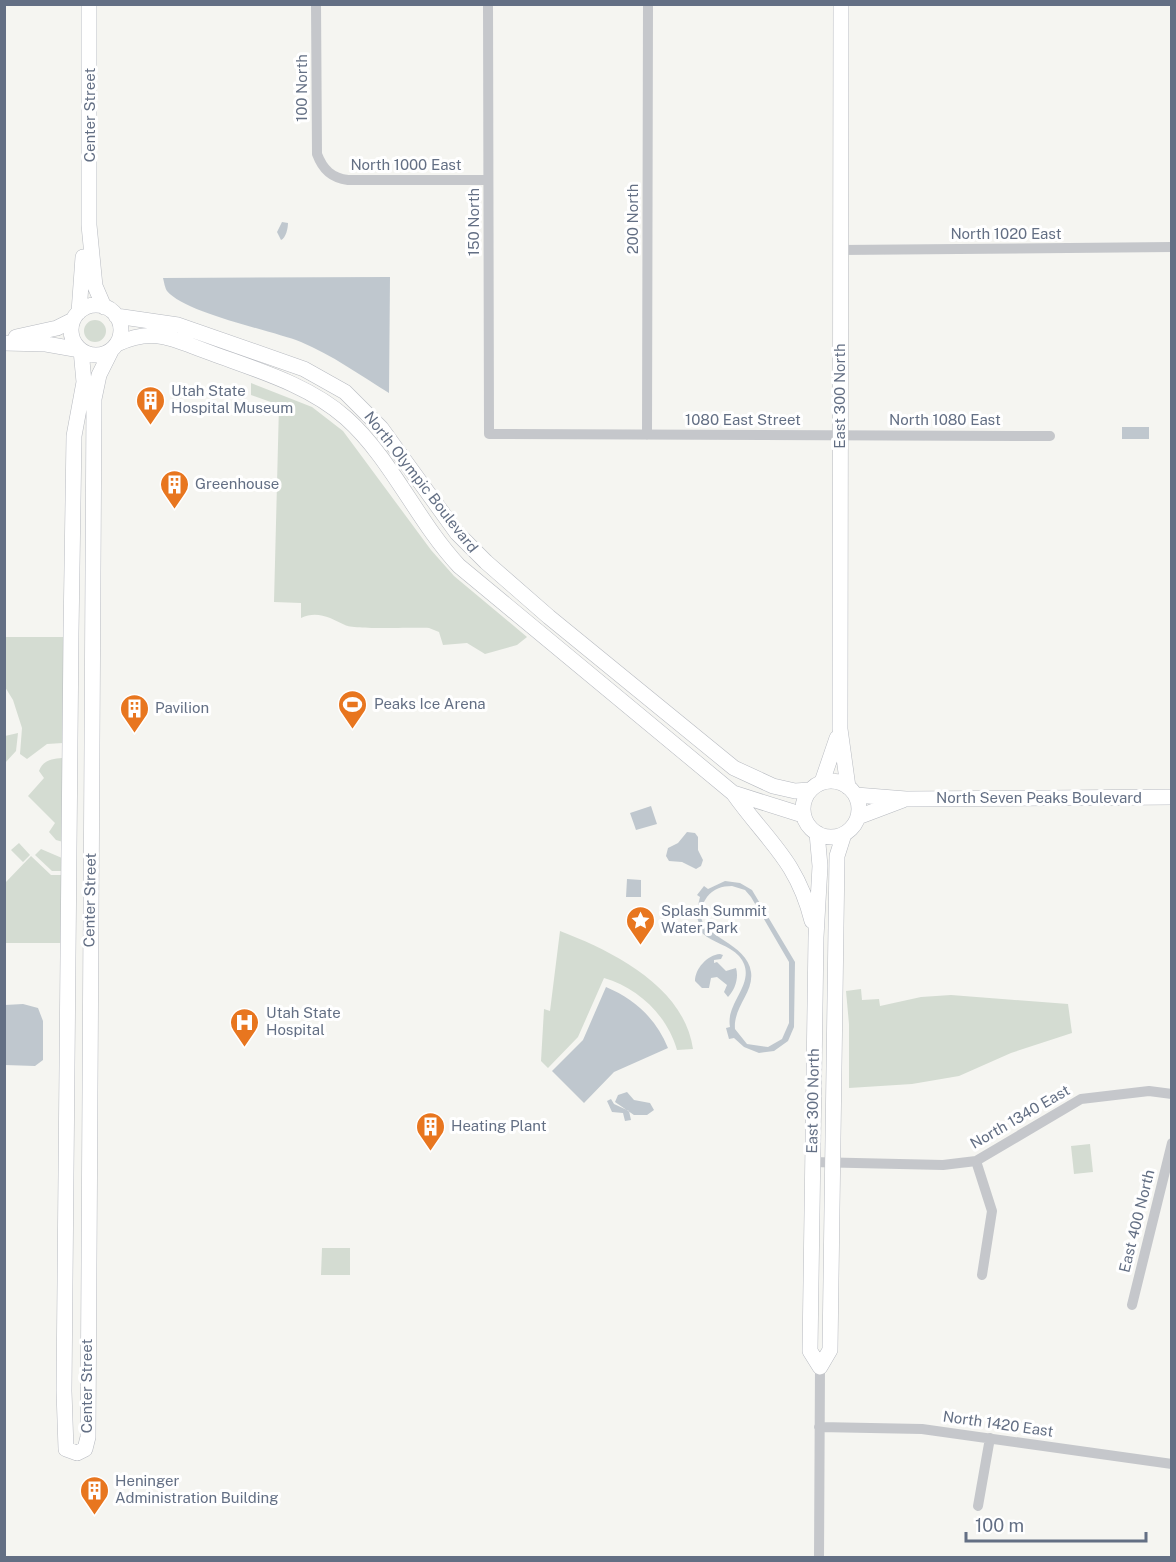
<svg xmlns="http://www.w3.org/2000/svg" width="1176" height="1562" font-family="'Public Sans',sans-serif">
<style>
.green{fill:#d4dcd2}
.water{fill:#bfc7ce;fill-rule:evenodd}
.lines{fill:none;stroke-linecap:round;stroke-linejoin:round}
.secondary-casing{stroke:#b7bac0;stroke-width:16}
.street{stroke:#c5c7cb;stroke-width:10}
.secondary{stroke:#fff;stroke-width:15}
.labels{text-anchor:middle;stroke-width:6;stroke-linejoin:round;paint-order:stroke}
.street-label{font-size:15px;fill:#636f84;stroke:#fff}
.poi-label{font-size:15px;fill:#636f84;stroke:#fff;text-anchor:start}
</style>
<rect width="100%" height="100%" fill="#f5f5f1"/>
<path class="green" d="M84 331a11 11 0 1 1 22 0a11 11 0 1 1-22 0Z
M251,383L312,407L343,431L431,550L454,576L527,637L517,645L485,654L467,643L443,645L439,632L429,628C415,627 353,630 345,625C331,618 317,610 301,618V603L274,602L279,405L251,395Z
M5,637H64L63,743L47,744L27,759L20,754L22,728L13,700L5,687Z
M18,733L16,751L5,763V736Z
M62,758L63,842L56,840L49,832L55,823L28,796L44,778L39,771C43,760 52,759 62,758Z
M19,843L30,855L23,862L11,850Z
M41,849L62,858L63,871H52L35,855Z
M31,856L51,875H63L62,943H5V883Z
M560,931C612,951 684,986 693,1049L677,1050C667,1015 638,988 604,978L578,1037L548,1068L541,1061L544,1009L550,1011Z
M861,989L862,1000L879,999L880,1006L921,997L951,995L1068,1004L1072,1033L1011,1053L959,1076L912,1084L849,1088V1024L846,991Z
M1090,1144L1093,1172L1074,1174L1071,1146Z
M322,1248H350V1275H321Z"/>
<path class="water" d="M282,222L288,223C288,228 286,238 281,240L277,232Z
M390,277L389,393C360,375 332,355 301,342C270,330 185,313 167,291C165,288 164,282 163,278Z
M1122,427H1149V439H1122Z
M651,806L657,824L636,830L630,813Z
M687,832L695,833L698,837V850L703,860L701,866L696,869L682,862L669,861L666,856L668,848L678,843Z
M627,879L641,880V897H626Z
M725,881L740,883L752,890L795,962L794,1027L788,1041L774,1051L759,1053L744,1047L734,1038L729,1039L726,1028L730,1027C725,1001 760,981 739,956C729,945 713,943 702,933L696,914L700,897L697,895L704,886L708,889ZM732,886L745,890L751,897L789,962V1023L782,1039L768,1047L747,1044L735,1029C733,1007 754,993 751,972C747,937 680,936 707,897C713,889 722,886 732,886Z
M720,954L723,955L721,959L714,960V963L717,962L726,971L736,968C739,978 735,990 728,997L724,992L727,985L717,977L711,978L709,988H702L695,981C695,969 707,955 720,954Z
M606,987C635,999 656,1019 668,1048L614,1072L584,1103L552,1071L583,1040Z
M23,1004L38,1008L43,1021V1060L35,1066L5,1065V1005Z
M627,1092L634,1100L650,1103L654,1110L647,1115H634L615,1102L618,1095Z
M611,1099L614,1104L629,1111L631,1120L625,1121L623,1113L612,1112L607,1101Z"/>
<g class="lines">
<defs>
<path id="secondary" d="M89,4V225L95,286L104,307
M841,4L840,729L848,787
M71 330a25 25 0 1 1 50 0a25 25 0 1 1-50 0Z
M79,312L83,257
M116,316L178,325L304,369L345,392L381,428L457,533L486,562L549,617L734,768L773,786L795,791L810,790
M16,337L57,328L73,320
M4,343L46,344L80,350
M117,344C155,326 174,340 211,353C257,370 309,385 346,418C391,458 417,521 459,566L733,793L803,815
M81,350L84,382L74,436L71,633L64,1391L66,1449L77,1453L85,1449L88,1437L94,399L99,375L112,349
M803 809a28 28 0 1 1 56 0a28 28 0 1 1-56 0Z
M822,782L837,738
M733,793C767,841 797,860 812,921
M856,795L906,799L1172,797
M858,817L903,800
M817,833L820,866L816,937L810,1351L820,1367L830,1350L837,856L844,834"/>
</defs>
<use href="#secondary" class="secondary-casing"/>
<path class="street" d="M316,4L317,154C323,170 332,178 348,180H488
M488,4L489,434L1050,436
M840,250L1172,247
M647,435L648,4
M976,1161L992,1211L982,1275
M812,1162L943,1165L976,1161L1081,1099L1149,1091L1172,1094
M1132,1305L1172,1143
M819,1427L922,1429L1172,1464
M978,1506L990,1438
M819,1558L820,1367"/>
<use href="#secondary" class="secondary"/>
</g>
<defs>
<symbol id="building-pin" viewBox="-11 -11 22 30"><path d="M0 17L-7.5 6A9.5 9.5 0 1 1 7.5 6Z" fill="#e8761f" stroke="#fff"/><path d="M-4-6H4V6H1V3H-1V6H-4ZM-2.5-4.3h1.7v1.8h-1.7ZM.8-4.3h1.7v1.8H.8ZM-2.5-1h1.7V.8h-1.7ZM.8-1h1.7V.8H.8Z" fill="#fff"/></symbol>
<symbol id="stadium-pin" viewBox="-11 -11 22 30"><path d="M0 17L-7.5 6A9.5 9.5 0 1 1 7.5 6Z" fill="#e8761f" stroke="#fff"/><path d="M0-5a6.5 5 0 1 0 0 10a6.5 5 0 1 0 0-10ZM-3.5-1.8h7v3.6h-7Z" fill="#fff"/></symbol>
<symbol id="sight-pin" viewBox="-11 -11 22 30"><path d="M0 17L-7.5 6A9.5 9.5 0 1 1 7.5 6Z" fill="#e8761f" stroke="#fff"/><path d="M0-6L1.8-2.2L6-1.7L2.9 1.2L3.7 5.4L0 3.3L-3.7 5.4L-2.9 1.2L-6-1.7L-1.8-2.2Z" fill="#fff"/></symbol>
<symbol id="hospital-pin" viewBox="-11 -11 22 30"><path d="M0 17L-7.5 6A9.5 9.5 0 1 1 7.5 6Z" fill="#e8761f" stroke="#fff"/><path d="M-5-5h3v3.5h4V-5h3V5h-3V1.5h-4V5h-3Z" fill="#fff"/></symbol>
</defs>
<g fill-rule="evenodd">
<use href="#building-pin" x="134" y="384" width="33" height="45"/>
<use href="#building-pin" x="158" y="468" width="33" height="45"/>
<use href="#stadium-pin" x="336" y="688" width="33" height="45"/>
<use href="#building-pin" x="118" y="692" width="33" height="45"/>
<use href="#sight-pin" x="624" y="904" width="33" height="45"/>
<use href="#hospital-pin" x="228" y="1006" width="33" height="45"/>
<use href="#building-pin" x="414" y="1110" width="33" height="45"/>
<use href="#building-pin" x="78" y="1474" width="33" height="45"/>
</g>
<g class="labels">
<g class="street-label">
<text transform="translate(302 88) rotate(-90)" y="5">100 North</text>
<text transform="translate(90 115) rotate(-90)" y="5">Center Street</text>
<text x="406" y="170">North 1000 East</text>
<text transform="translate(633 219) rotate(-90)" y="5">200 North</text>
<text transform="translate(474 222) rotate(-90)" y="5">150 North</text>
<text x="1006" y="239">North 1020 East</text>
<text transform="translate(840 396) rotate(-90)" y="5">East 300 North</text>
<text x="743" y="425">1080 East Street</text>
<text x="945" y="425">North 1080 East</text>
<text transform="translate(421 482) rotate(52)" y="5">North Olympic Boulevard</text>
<text x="1039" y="803">North Seven Peaks Boulevard</text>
<text transform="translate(90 900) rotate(-89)" y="5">Center Street</text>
<text transform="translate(813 1101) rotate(-89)" y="5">East 300 North</text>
<text transform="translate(1020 1117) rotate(-30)" y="5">North 1340 East</text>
<text transform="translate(1137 1221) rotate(-76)" y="5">East 400 North</text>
<text transform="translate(87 1386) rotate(-90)" y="5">Center Street</text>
<text transform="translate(998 1424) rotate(8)" y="5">North 1420 East</text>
</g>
<g class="poi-label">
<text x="171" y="396">Utah State<tspan x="171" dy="17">Hospital Museum</tspan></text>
<text x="195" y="489">Greenhouse</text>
<text x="374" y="709">Peaks Ice Arena</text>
<text x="155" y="713">Pavilion</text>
<text x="661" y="916">Splash Summit<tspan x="661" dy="17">Water Park</tspan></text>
<text x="266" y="1018">Utah State<tspan x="266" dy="17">Hospital</tspan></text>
<text x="451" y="1131">Heating Plant</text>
<text x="115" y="1486">Heninger<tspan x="115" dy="17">Administration Building</tspan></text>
</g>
</g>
<rect width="1176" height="1562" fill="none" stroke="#636f84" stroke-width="12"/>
<path d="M966 1532v9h180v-9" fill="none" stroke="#636f84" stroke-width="3"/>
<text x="975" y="1532" font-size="18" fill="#636f84" stroke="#ffffff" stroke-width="4.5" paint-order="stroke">100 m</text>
</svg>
